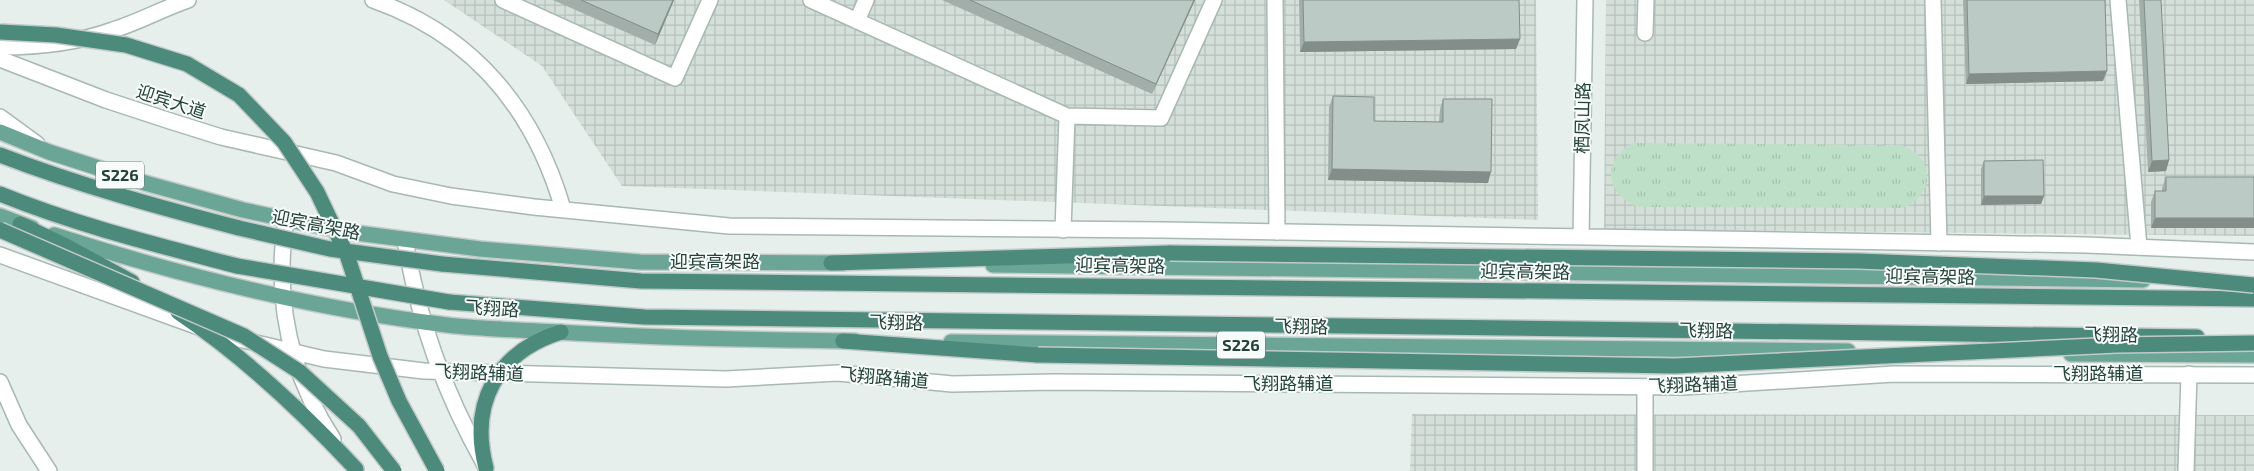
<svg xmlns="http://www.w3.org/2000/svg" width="2254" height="471" font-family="'Exo 2','Noto Sans SC',sans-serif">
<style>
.industrial{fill:url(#industrial-grid)}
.grass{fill:url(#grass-tufts)}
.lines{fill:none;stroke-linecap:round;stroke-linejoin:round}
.minor-casing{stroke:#a8b8b2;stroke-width:18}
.tertiary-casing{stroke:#a8b8b2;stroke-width:18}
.primary-casing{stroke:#c2cac8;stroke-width:18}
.trunk-casing{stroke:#c2cac8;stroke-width:18}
.minor{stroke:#fff;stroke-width:15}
.tertiary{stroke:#fff;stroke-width:15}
.primary{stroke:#6aa596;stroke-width:15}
.trunk{stroke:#4c8a7c;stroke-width:15}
.trunk-bridge-casing{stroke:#c2cac8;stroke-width:18;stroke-linecap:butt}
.trunk-bridge{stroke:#4c8a7c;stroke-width:15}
.wall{fill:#a1aea9}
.shaded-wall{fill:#838d89}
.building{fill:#bbcac4;stroke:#838d89}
.labels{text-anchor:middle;stroke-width:4;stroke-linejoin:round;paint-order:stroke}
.shield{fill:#f7fbf9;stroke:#637a73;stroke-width:1}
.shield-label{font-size:16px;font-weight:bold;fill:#24423a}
.street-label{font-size:18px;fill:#24423a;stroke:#f7fbf9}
</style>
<defs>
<pattern id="industrial-grid" width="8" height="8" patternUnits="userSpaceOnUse" patternTransform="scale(1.25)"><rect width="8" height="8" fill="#d4dfda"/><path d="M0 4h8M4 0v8" fill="none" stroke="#b6c1bc"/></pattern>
<pattern id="grass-tufts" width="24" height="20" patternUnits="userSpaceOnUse" patternTransform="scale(1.25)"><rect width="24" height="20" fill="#bfe0c8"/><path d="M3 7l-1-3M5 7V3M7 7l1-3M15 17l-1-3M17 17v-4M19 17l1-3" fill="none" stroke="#a4c1ad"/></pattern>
</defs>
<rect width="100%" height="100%" fill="#e6efeb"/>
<path class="industrial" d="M444,0H1536L1538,220L622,186L542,66Z
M1606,0H2254V236L1604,229Z
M1412,414L2254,415V471H1410Z"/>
<path class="grass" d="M1634,143L1901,145C1935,156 1936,194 1903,208L1638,207C1605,195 1601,158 1634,143Z"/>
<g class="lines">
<defs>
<path id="minor" d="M373,0C473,35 534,109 563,209
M503,0L675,78L710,0
M811,0L1067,116L1161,118L1214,0
M1275,0L1277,232
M1933,0L1939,243
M2118,0L2139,247
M857,21L866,0
M1645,33L1646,0
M0,47C38,47 77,43 113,30C139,22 162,9 188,0
M1063,230L1067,116
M0,382L19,425L49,471
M1645,471V387
M2186,471L2189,374"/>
<path id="tertiary" d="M0,59L106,100L170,121L221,137L336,163L393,184L451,196L534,207L729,226L1162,230L2086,245L2254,252
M0,117L37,144
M286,219C274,298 289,372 333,439
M1581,237L1585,0
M405,240C419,322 444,392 485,465
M0,255L218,334L324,359L424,371L726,379L838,373L952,384L1055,382L1683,387L1894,374L2254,375"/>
<path id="primary" d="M0,132L49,152L145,183L243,210L341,231L480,249L640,262L843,263
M0,216L32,228
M54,235C182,276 314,309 447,325C489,330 532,330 574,333C667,338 761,340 855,341
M993,265L2143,280
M951,342L1848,351
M2071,354L2254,355"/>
<path id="trunk" d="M0,155C78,185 158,207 239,228
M0,194C76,225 157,245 237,266
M20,224L66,246L132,282
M831,263L1170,253
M442,264L641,281L2254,299
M449,302L644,317L2197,337
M178,312C245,357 302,411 356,469
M843,341L1038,355
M486,468C469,403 497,352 561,332"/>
</defs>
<use href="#minor" class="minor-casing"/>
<use href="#tertiary" class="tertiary-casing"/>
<use href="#primary" class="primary-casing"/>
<use href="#trunk" class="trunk-casing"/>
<use href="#minor" class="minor"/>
<use href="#tertiary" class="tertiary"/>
<use href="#primary" class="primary"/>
<use href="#trunk" class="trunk"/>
<defs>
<path id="trunk-bridge" d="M0,32L56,35L126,45L187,64L239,95L284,142L317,192L347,255L380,356L399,401L437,471
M239,228L330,249L442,264
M0,230L244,336L300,372L359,426L394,471
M1170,253L1859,261L2096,270L2254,285
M237,266L449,302
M1038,355L1675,366L2117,345L2254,343"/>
</defs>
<use href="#trunk-bridge" class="trunk-bridge-casing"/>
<use href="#trunk-bridge" class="trunk-bridge"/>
</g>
<path class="wall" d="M553,0H674L655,45Z
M942,0H1195L1152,94Z
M1299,0H1519L1520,39L1516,49L1300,52Z
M1963,0H2105L2103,81L1966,84Z
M2139,0H2161L2169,160L2166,171L2148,172Z
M1333,96L1374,121L1439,122L1440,109L1443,99L1488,183L1328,180L1329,107Z
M1984,161L2044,196L2041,204L1981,205V169Z
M2166,177H2254L2151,228V202L2155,191H2162V188Z"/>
<path class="shaded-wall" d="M673,0H674L655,45L658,34Z
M1194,0H1195L1152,94L1156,84Z
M1520,39L1516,49L1300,52L1304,42Z
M2107,71L2103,81L1966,84L1969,74Z
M2169,160L2166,171L2148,172L2152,161Z
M1332,169L1491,172L1488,183L1328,180Z
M1984,196H2044L2041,204L1981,205Z
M2155,218H2254V228H2151Z"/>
<path class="building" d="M581,0H673L658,34Z
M970,0H1194L1156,84Z
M1303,0H1519L1520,39L1304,42Z
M1967,0H2105L2107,71L1969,74Z
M2144,0H2161L2169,160L2152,161Z
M1333,96L1374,97V121L1443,122V99H1492L1491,172L1332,169Z
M2043,160L2044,196H1984V161Z
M2166,177H2254V218H2155V191H2166Z"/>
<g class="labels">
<g class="shield">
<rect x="96" y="161.5" width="48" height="27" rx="4"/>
<rect x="1217" y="331.5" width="48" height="27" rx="4"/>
</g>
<g class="shield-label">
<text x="120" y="181">S226</text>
<text x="1241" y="351">S226</text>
</g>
<g class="street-label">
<text transform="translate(171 102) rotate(18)" y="6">迎宾大道</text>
<text transform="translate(1583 118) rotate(-89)" y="6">栖凤山路</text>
<text transform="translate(316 225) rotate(11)" y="6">迎宾高架路</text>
<text x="715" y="268">迎宾高架路</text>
<text transform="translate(1120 266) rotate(1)" y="6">迎宾高架路</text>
<text transform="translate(1525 272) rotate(1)" y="6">迎宾高架路</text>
<text transform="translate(1930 277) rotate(1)" y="6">迎宾高架路</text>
<text transform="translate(492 309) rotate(3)" y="6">飞翔路</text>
<text transform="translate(896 323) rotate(1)" y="6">飞翔路</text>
<text transform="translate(1301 327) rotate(1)" y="6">飞翔路</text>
<text transform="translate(1706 331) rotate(1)" y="6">飞翔路</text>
<text transform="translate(2111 335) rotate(1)" y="6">飞翔路</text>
<text transform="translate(479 373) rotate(2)" y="6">飞翔路辅道</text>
<text x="2098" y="380">飞翔路辅道</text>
<text transform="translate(884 378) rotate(5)" y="6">飞翔路辅道</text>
<text x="1288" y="390">飞翔路辅道</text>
<text transform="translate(1693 385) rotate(-2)" y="6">飞翔路辅道</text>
</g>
</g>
</svg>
